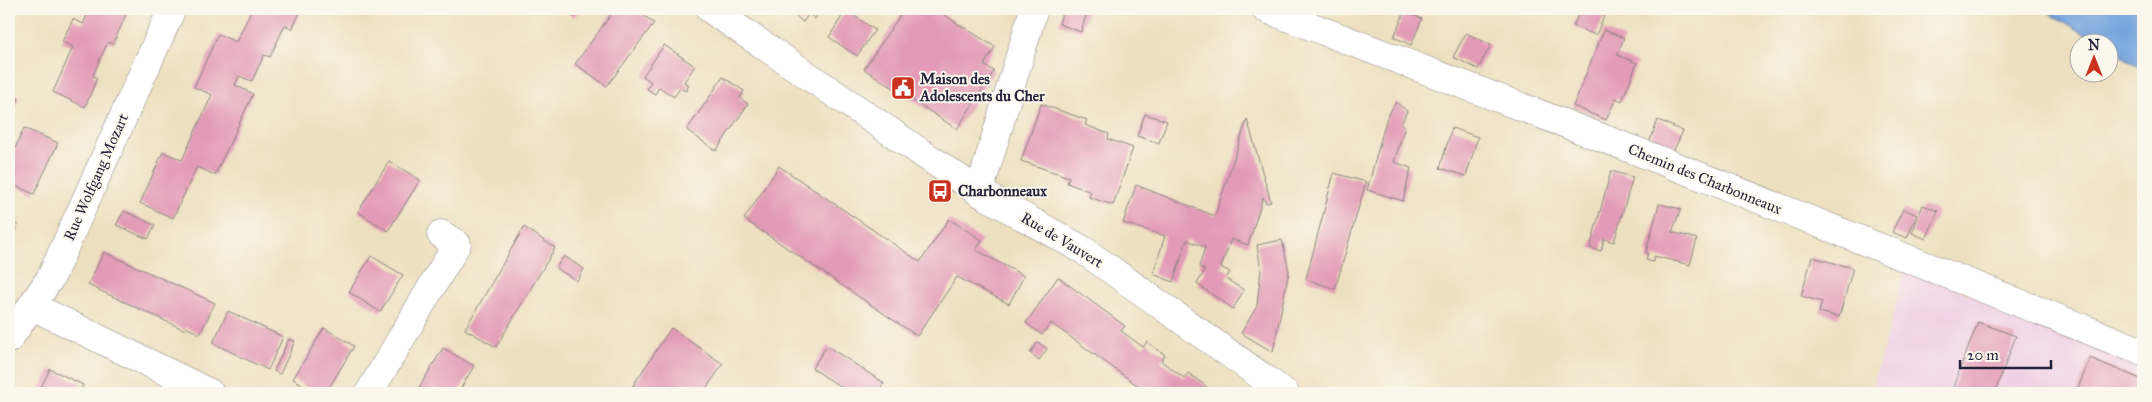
<svg xmlns="http://www.w3.org/2000/svg" width="2152" height="402" font-family="'IM FELL Great Primer',serif">
<style>
.built{fill:#efd0e5}
.water{fill:#74a4de;stroke:#4b638c}
.building{fill:#e29ab6}
.lines{fill:none;stroke-linecap:round;stroke-linejoin:round}
.minor-casing{stroke:#88817e;stroke-width:29}
.minor{stroke:#fff;stroke-width:28}
.labels{text-anchor:middle;stroke-width:4;stroke-linejoin:round;paint-order:stroke}
.poi-label{font-size:15px;font-weight:bold;fill:#22223b;stroke:#fbf7ec;text-anchor:start}
.street-label{font-size:15px;fill:#22223b;stroke:#fbf7ec}
</style>
<rect width="100%" height="100%" fill="#fbf7ec"/>
<filter id="ink" filterUnits="userSpaceOnUse"><feTurbulence type="fractalNoise" baseFrequency=".02" numOctaves="2"/><feDisplacementMap in="SourceGraphic" scale="10" xChannelSelector="R" yChannelSelector="G"/><feConvolveMatrix kernelMatrix="1 2 1 2 8 2 1 2 1" color-interpolation-filters="sRGB"/></filter>
<filter id="wash" filterUnits="userSpaceOnUse"><feTurbulence type="fractalNoise" baseFrequency=".0096" numOctaves="4" result="noise"/><feDisplacementMap in="SourceGraphic" scale="20" xChannelSelector="R" yChannelSelector="G"/><feGaussianBlur stdDeviation="1.12" result="paint"/><feColorMatrix in="noise" values="0 0 0 0 0 0 0 0 0 0 0 0 0 0 0 0 0 1.4 0 .05"/><feComposite in="paint" operator="in"/></filter>
<g filter="url(#wash)">
<rect width="100%" height="100%" fill="#ede0c0"/>
<path class="built" d="M1905,269L2143,361V393H1871Z"/>
<path class="water" d="M2042,9H2143V69L2110,49V42H2099Z"/>
<g id="blocks">
<path class="building" d="M90,9H117L127,13L113,44L108,42L100,59L93,76L97,78L85,107L53,92L73,47L62,42L73,19L83,24Z
M252,9H302L292,29L285,25L270,57L264,55L252,81L239,76L235,85L253,94L215,175L197,167L173,218L140,203L163,152L182,160L212,95L194,87L218,34L236,42Z
M563,9H580L574,17Z
M615,9H635L654,23L607,86L575,64Z
M788,9H821L815,19L809,14L803,22Z
M904,9H935L995,47L984,65L994,71L957,129L864,69Z
M1063,9H1088L1081,32L1059,24Z
M1581,9H1607L1596,35L1573,26Z
M846,10L875,30L857,56L829,37Z
M1405,11L1422,19L1411,45L1394,37Z
M1604,30L1624,38L1617,55L1637,63L1622,101L1616,98L1606,120L1573,106Z
M1466,33L1491,45L1478,69L1453,57Z
M664,45L695,66L684,82L689,85L686,91L680,88L674,97L659,87L655,94L647,89L651,82L643,76Z
M723,77L744,91L740,98L748,104L716,151L687,130Z
M9,94L19,98L12,114L9,112Z
M1396,102L1407,111L1401,124L1405,126L1394,162L1411,168L1403,201L1367,190L1387,117Z
M1041,104L1087,120L1085,125L1109,134L1108,139L1133,148L1113,205L1089,197L1091,192L1067,183L1069,177L1021,161Z
M1145,114L1167,121L1159,143L1137,136Z
M1247,119L1271,202L1266,203L1263,197L1248,245L1231,239L1221,267L1230,272L1226,279L1244,290L1233,309L1197,284L1205,270L1199,267L1205,247L1187,240L1173,282L1153,274L1165,236L1123,223L1136,185L1215,216Z
M1658,120L1683,131L1673,152L1649,143Z
M24,128L58,143L34,194L9,183V153L12,155Z
M1452,128L1478,137L1466,176L1440,168Z
M389,161L420,180L388,231L358,212Z
M779,166L920,262L949,219L982,240L976,250L1024,276L1009,304L957,277L917,336L744,219Z
M1611,171L1633,177L1614,242L1604,239L1601,251L1590,248Z
M1334,173L1366,182L1335,289L1306,279Z
M1659,204L1681,209L1672,232L1697,239L1690,265L1654,256L1653,262L1646,260L1648,253L1646,252Z
M1923,205L1938,211L1926,239L1912,233Z
M1903,209L1917,215L1907,238L1892,232Z
M124,211L155,225L148,239L116,225Z
M9,221L18,225L9,245Z
M524,227L555,248L496,347L465,329Z
M1282,240L1289,271L1273,352L1241,333L1257,306L1261,270L1257,245Z
M104,252L215,303L200,334L186,327L185,330L88,285Z
M371,256L403,275L380,312L349,292Z
M564,256L584,269L577,281L556,268Z
M1812,257L1853,268L1839,317L1819,312L1822,302L1801,296Z
M1058,277L1125,326L1121,331L1143,347L1147,342L1165,355L1161,361L1184,378L1188,373L1206,386L1203,391L1205,393H1148L1051,323L1042,335L1026,323Z
M228,311L283,337L268,370L213,343Z
M1978,322L2016,336L1995,392L1951,393Z
M324,328L354,346L326,393H317L293,379Z
M671,328L723,364L703,393H628Z
M289,339L295,341L280,374L274,371Z
M1038,342L1047,349L1039,360L1030,353Z
M827,346L884,383L877,393H850L812,368Z
M443,348L474,366L458,393H421L417,391Z
M2090,358L2143,380V393H2076Z
M50,369L83,385L79,393H38Z"/>
</g>
</g>
<g filter="url(#ink)">
<use href="#blocks" fill-opacity="0" stroke="#88817e" stroke-width="1"/>
<g class="lines">
<defs>
<path id="minor" d="M710,9L979,192L1083,250L1285,393
M1266,9L1652,157L2143,352
M979,192L1034,9
M32,306L210,393
M9,339L51,277L172,9
M369,393L457,244L441,234"/>
</defs>
<use href="#minor" class="minor-casing"/>
<use href="#minor" class="minor"/>
</g>
</g>
<defs>
<symbol id="civic-square" viewBox="-11 -11 22 22"><rect x="-9" y="-9" width="18" height="18" rx="4" fill="#c8321e" stroke="#fbf7ec"/><path d="M-.6-6.5H3V-4.5H.6V-3L4-1V1h2V6H-6V1h2V-1L-.6-3ZM-1.2 2.5V6h2.4V2.5Z" fill="#fff"/></symbol>
<symbol id="bus-square" viewBox="-11 -11 22 22"><rect x="-9" y="-9" width="18" height="18" rx="4" fill="#c8321e" stroke="#fbf7ec"/><path d="M-5-6H5V4H4V6H2V4H-2V6H-4V4H-5ZM-3.5-4V0h7V-4ZM-3.5 1.2v1.5H-2V1.2ZM2 1.2v1.5H3.5V1.2Z" fill="#fff"/></symbol>
</defs>
<g fill-rule="evenodd">
<use href="#civic-square" x="889" y="74" width="28" height="28"/>
<use href="#bus-square" x="926" y="177" width="28" height="28"/>
</g>
<g class="labels">
<g class="poi-label">
<text x="920" y="84">Maison des<tspan x="920" dy="17">Adolescents du Cher</tspan></text>
<text x="958" y="196">Charbonneaux</text>
</g>
<g class="street-label">
<text transform="translate(96 177) rotate(-66)" y="5">Rue Wolfgang Mozart</text>
<text transform="translate(1705 179) rotate(22)" y="5">Chemin des Charbonneaux</text>
<text transform="translate(1062 240) rotate(31)" y="5">Rue de Vauvert</text>
</g>
</g>
<rect width="2152" height="402" fill="none" stroke="#fbf7ec" stroke-width="30"/>
<g transform="translate(2094 58)"><circle r="24" fill="#fbf7ec" stroke="#a4a2a5"/>
<path d="M0-4L9 19L0 12L-9 19Z" fill="#c8321e"/>
<text y="-8" font-size="14" font-weight="bold" text-anchor="middle" fill="#22223b">N</text>
</g>
<path d="M1960 360v8h91v-8" fill="none" stroke="#22223b" stroke-width="2.5"/>
<text x="1967" y="360" font-size="15" fill="#22223b" stroke="#fbf7ec" stroke-width="4" paint-order="stroke">20 m</text>
</svg>
